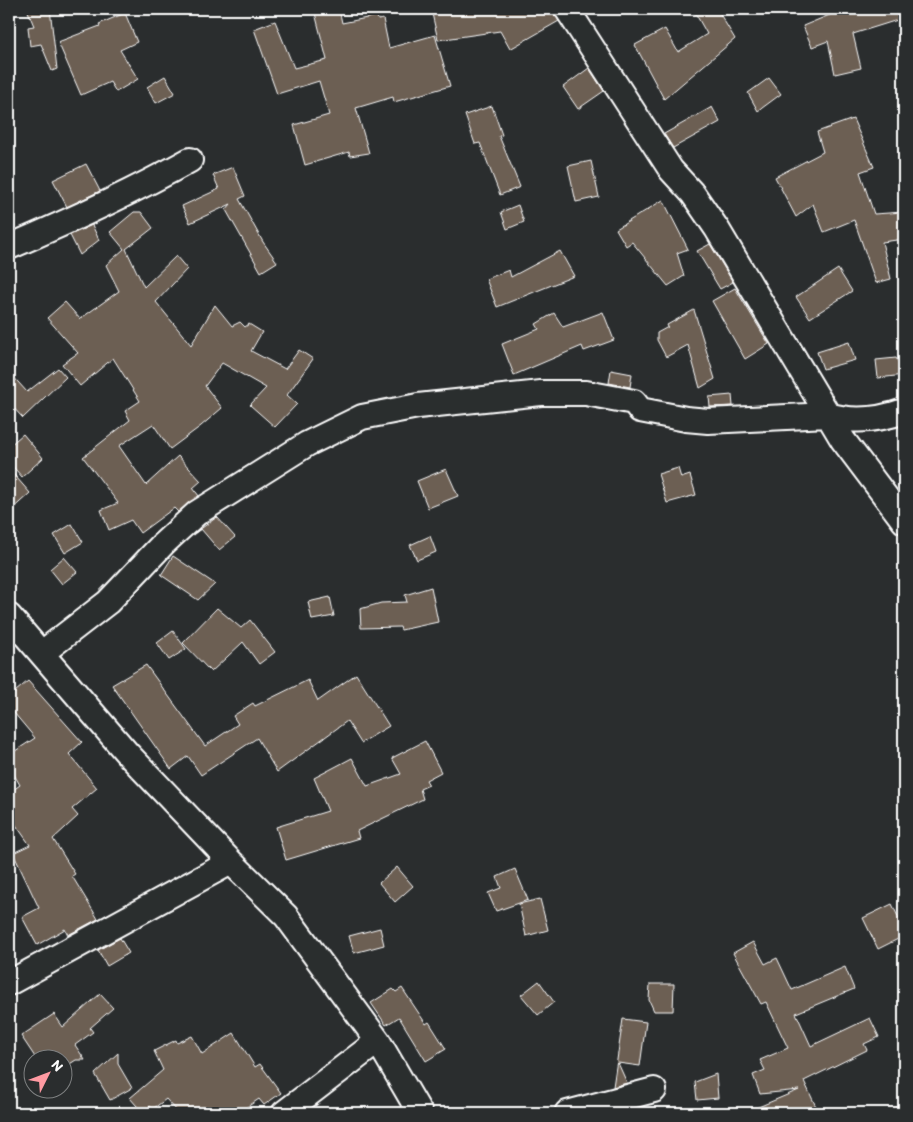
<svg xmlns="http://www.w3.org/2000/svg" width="913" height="1122" font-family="Itim,sans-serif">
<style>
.building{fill:#6c5e53;stroke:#fff}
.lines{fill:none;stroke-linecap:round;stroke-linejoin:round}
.street-casing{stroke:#fff;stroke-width:28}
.street{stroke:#2a2d2e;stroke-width:24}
</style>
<rect width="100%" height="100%" fill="#2a2d2e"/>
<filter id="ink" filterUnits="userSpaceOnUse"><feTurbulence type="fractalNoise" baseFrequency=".02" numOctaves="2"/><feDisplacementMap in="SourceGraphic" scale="10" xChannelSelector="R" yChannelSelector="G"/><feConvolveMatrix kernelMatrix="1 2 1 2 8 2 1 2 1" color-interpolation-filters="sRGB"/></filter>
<g filter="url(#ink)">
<path class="building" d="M27,9H50L57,69L52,71L41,44L30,46L28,27L34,26Z
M314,9H339L342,23L377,16L378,20L383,19L389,48L435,35L450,86L394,102L393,97L356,108L369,153L350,156L349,152L305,165L294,125L329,115L319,81L277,94L254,29L275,21L294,68L327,60Z
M431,9H553L559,21L510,49L500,31L438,40Z
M693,9H717L735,39L664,99L635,45L665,29L678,52L707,34Z
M844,9H904V18L853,34L861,68L835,74L828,41L812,47L803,26Z
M125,13L137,42L120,50L138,79L116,92L110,82L81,95L58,42L100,26L99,24Z
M589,68L604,91L578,109L563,87Z
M165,76L175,93L156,103L147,87Z
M769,78L781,94L758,111L748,93Z
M492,106L502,135L499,136L520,187L500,195L480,143L475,144L465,115Z
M712,107L720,122L673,148L664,134Z
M853,119L874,167L860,172L874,214L904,212V239L882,242L891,279L876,283L854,220L824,232L813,204L796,217L775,177L823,152L817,132Z
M591,161L599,197L576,202L568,166Z
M86,164L100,191L67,207L53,180Z
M233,167L245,196L239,199L263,242L277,262L261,272L226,210L231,204L190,223L182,206L219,189L213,175Z
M663,200L688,249L677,253L684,276L668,286L632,242L626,246L616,229Z
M518,205L524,222L507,229L501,212Z
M134,212H141L153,228L126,249L144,287L176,256L187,269L156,302L191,345L215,305L232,326L240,322L245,327L249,324L262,332L251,351L285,369L299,350L313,359L287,395L297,404L275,427L250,405L266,388L222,363L205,386L222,408L201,426L170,449L153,424L119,446L146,485L178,456L201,481L193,488L199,496L178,512L174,508L140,533L131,520L109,530L101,510L118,503L83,457L130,420L125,411L140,401L113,358L80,386L62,364L78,353L47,318L65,302L80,319L119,291L106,265L124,249L110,232Z
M92,225L99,240L80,255L70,235Z
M710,244L733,282L720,289L697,251Z
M560,251L574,276L497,307L486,279L509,270L511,277Z
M838,269L852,291L810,318L796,297Z
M735,288L769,344L745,359L712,301Z
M694,310L715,379L700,388L688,345L666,357L657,340V333L668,327L667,325Z
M603,312L614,340L584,351L582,346L514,375L502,344L539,329L536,324L554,313L563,327Z
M849,342L855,360L823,369L817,352Z
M896,358L904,371V375L878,378L876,360Z
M58,368L66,377L23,418L9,403V372L27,392Z
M611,370L632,374L630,387L609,383Z
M732,395L733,406L710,407L709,397Z
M23,434L43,458L22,477L9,462V446Z
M678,468L681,478L690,475L696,495L667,503L658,474Z
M9,469L30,493L9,512Z
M446,469L458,496L428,508L417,481Z
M217,517L235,537L219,550L201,529L195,533Z
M72,524L83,542L65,553L54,535Z
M430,536L436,552L417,560L410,545Z
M173,556L215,584L198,600L161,575Z
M64,557L77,572L62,584L50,569Z
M431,587L438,622L401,630L400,627L361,628L360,609L381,603L407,602L405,595Z
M330,597L334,616L312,620L308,602Z
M217,608L241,628L250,620L275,652L259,664L243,642L211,672L183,643Z
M173,631L186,649L169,660L157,643Z
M146,665L205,746L238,724L233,716L253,703L255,706L308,680L318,701L356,674L389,726L361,743L347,721L277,772L257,738L201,775L188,756L171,769L112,685Z
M28,681L82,742L69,754L97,788L72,809L78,816L53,839L75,874L72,876L98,919L68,935L65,929L37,945L22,917L39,908L13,853L30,845L9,815V793L20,785L9,766V755L35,738L9,707V697Z
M425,741L441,772L426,780L429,785L420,789L423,799L357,831L359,838L286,860L276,827L328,811L314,778L352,758L367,786L401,774L392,758Z
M397,867L413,886L395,902L379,883Z
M515,869L528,900L496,911L488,893L501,888L497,877Z
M540,899L548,930L526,936L519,904Z
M892,904L904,929V936L878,949L863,918Z
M380,928L384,945L354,953L349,936Z
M120,938L129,953L107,966L98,950Z
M753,942L765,964L777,958L792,990L845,967L854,989L796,1013L811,1046L870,1018L879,1037L864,1044L867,1050L804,1081L819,1113H744L799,1090L760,1094L753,1075L765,1070L760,1060L788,1048L766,1002L761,1004L733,953Z
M539,981L554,1002L538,1015L521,995Z
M650,984H674L673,1011H654L649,1000Z
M402,988L426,1024L429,1022L446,1049L426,1061L399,1017L386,1025L371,1003L393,989L396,992Z
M100,994L113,1008L90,1028L93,1032L75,1045L85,1060H76L62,1069V1060H37L21,1036L54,1014L63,1027Z
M623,1019L646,1022L640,1066L618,1063L627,1083L613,1087Z
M234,1033L255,1067L260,1064L281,1093L264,1105L259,1099L238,1113H179L166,1099L153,1109L150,1106L143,1113L130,1098L163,1070L154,1051L176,1040L177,1043L192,1036L202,1054Z
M118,1053V1064L132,1088L110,1100L95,1074Z
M716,1074L718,1098L697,1100L695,1082Z"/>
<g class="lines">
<defs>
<path id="street" d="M567,9L671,170L693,194L717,229L843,440L904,521
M9,247C70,221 131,193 190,160
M9,616L127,753L231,862L286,916L378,1041L420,1113
M42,653L108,602L163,544L197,513L307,444L362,417L418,406L541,393H586L634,402L640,410L686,419L708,421L828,415C854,423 879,420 904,411
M9,983L231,862
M284,1113L378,1041
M567,1113L654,1090"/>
</defs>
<use href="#street" class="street-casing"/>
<use href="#street" class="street"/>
</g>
</g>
<rect width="913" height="1122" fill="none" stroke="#2a2d2e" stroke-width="30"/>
<rect x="15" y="15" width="883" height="1092" fill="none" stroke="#fff" stroke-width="2" filter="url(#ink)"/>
<g transform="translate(48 1074) rotate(48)"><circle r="24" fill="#2a2d2e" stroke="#7f8182"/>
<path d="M0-4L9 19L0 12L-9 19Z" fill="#ff9aa2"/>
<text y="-8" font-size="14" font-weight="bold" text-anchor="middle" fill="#ffffff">N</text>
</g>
</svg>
